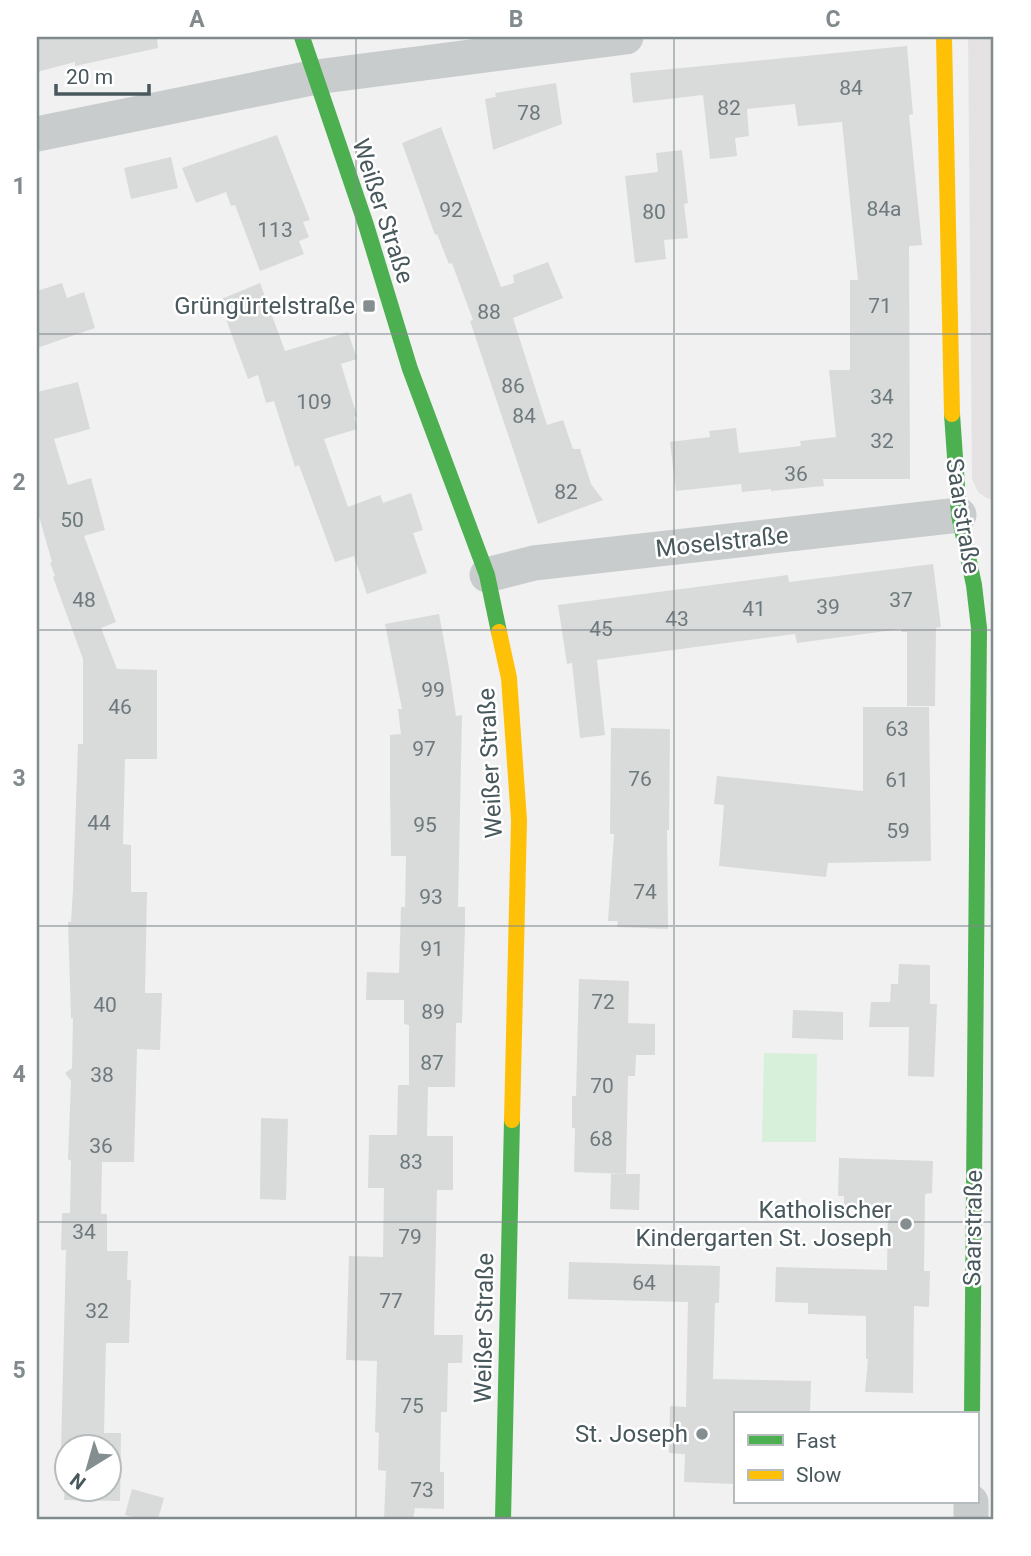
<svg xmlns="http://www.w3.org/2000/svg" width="1031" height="1556" font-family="Roboto,sans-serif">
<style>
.education{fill:#e4e2e3}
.green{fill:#d6f0da}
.building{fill:#d9dada}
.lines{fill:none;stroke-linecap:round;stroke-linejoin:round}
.street{stroke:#c9cccd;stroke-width:35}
.fast{stroke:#4caf50;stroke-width:16}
.slow{stroke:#ffc107;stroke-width:16}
.grid{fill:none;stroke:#818b8e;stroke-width:2;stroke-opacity:0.55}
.poi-dot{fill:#848e91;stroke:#fff;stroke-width:2.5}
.labels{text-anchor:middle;stroke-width:5;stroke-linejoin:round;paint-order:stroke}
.number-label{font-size:21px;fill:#6d797d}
.street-label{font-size:24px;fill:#48585d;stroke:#fff}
.poi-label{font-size:24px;fill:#48585d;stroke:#fff;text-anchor:end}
.neatline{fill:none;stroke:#818b8e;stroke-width:2.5}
.grid-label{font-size:23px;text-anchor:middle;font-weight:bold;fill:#818b8e}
</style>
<rect width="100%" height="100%" fill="#f2f1f1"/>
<path class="education" d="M968,37H994V498L988,499L978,492L972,479Z"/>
<path class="green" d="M764,1053L817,1054L816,1142H762Z"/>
<path class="building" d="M37,37H157L158,48L75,66V62L37,72Z
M907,46L913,114L909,115L922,245L909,246L910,479H823L824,486L771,491V489L742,492L741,484L676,491L670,442L710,437L709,431L736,428L739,453L801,446L800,441L836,437L829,370H850V280H858L842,122L798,126L795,104L747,109L749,136L735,138L737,156L710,159L703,95L633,103L630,73Z
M556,83L562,124L493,150L485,99L496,97L495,93Z
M441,127L501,287L514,283L513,275L548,262L563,298L513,318L547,425L563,420L573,449H580L591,484L603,500L538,524L470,321L473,320L452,263L449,264L437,234L435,235L402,143Z
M277,135L310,220L303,222L309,237L299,241L304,254L260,271L235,205L231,206L226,192L196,203L182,168Z
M682,150L688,203L684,204L688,238L664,240L666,259L635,263L625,176L658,172L656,153Z
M171,157L178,188L131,199L124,168Z
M62,283L67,298L84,292L95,328L37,348V291Z
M260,283L285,351L348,332L357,359L341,364L357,416L354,417L357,429L324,439L348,507L380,495L383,503L411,493L423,530L413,533L427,573L367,594L354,556L335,562L299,465L295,467L274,401L266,403L258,375L248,379L219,300Z
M78,382L90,429L54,439L68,485L91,478L105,530L84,536L116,622L101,628L117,669L157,670V759H125L123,844L131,845V892H147L145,993H162L160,1050L137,1049L134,1162H102L101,1214H107V1251H128L127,1280H131L129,1343H106L104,1433H121L120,1501L64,1500L66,1467V1489H108V1447H66V1452L61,1451L66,1250H61L62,1213H70L71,1161L68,1159L71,1081L65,1073L72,1068L73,1018H71L68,922H71L73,890L78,744H83V659L53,577L55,576L50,563L52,562L37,509V392Z
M933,564L941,627L936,628L935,706H907V632H901V629L797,643L795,634L597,660L605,735L580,738L572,663L567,664L558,605L788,575L789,582Z
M439,614L449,668L456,716L462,715L458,907H465V926L462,1023H456L455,1087H428L427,1136H453V1190H437L434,1335H463L462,1363H448L447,1412H441L440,1472H444V1509L415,1508L413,1519H384L386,1471L378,1470L379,1433L375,1432L377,1361L346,1360L349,1256L383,1257L384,1188H368L369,1135H397L398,1085H409V1025L404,1024V1000H366L367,972L399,973L401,907H405L406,856H391L390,793V735L401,734L398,709H402L385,624Z
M863,707H929L931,861L828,863L826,877L719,866L724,805L714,804L717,776L863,791Z
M611,728L670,729L669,830H667L668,929L617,927L618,921H608L614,834H610Z
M899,964L930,965V1004H937L934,1077L908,1076L909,1027H869L871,1002H890L891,984H898Z
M579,979L629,981L628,1023L655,1024V1055H636L635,1076H628L626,1174L574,1172L575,1128H572V1096H576Z
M793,1010L843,1012V1040L792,1038Z
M261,1118L288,1119L286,1200L260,1199Z
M839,1158L933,1161L932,1193L925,1194L924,1271H930L929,1307L914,1306L913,1393L865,1392L868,1359H866V1316L808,1314V1303L775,1302L776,1267L887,1270L888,1210L844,1209V1196H838Z
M611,1174H640L639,1210L610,1209Z
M569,1262L720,1266L719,1303H715L713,1379L811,1381L810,1414H735V1484L684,1482L685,1454L669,1453L670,1406L686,1407L688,1302L568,1299Z
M132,1489L164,1498L158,1519H140L125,1515Z"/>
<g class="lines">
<path class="street" d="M37,134L316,77L626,37
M487,575L534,563L959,515
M971,1519V1502"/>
<path class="fast" d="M302,37L366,225L410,369L487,575L499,632
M952,414L959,515L974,585L979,628L972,1414
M503,1519L512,1120"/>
<path class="slow" d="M944,37L952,414
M499,632L509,678L519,820L512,1120"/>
</g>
<path class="grid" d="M356,37V1519M674,37V1519M37,334H994M37,630H994M37,926H994M37,1222H994"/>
<g class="poi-dot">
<rect x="362" y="299" width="14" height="14" rx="3.5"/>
<circle cx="906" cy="1224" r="7"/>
<circle cx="702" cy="1434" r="7"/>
</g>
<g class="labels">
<g class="number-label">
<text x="851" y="95">84</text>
<text x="729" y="115">82</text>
<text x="529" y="120">78</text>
<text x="884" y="216">84a</text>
<text x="451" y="217">92</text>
<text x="654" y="219">80</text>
<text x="275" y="237">113</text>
<text x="880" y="313">71</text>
<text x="489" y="319">88</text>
<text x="513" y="393">86</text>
<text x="882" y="404">34</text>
<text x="314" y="409">109</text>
<text x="524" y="423">84</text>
<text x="882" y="448">32</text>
<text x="796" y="481">36</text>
<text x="566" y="499">82</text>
<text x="72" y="527">50</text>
<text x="84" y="607">48</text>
<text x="901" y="607">37</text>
<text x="828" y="614">39</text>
<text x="754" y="616">41</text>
<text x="677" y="626">43</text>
<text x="601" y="636">45</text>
<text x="433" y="697">99</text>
<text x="120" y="714">46</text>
<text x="897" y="736">63</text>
<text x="424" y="756">97</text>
<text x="640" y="786">76</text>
<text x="897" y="787">61</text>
<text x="99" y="830">44</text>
<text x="425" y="832">95</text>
<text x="898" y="838">59</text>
<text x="645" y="899">74</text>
<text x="431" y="904">93</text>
<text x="432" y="956">91</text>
<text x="603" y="1009">72</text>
<text x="105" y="1012">40</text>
<text x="433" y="1019">89</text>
<text x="432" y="1070">87</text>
<text x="102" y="1082">38</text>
<text x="602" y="1093">70</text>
<text x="601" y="1146">68</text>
<text x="101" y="1153">36</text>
<text x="411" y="1169">83</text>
<text x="84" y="1239">34</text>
<text x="410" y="1244">79</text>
<text x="644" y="1290">64</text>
<text x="391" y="1308">77</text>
<text x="97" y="1318">32</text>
<text x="412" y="1413">75</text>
<text x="422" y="1497">73</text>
</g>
<g class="street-label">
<text transform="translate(383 211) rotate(72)" y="8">Weißer Straße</text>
<text transform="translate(963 516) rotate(81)" y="8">Saarstraße</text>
<text transform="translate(722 542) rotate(-6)" y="8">Moselstraße</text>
<text transform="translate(490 763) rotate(-93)" y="8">Weißer Straße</text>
<text transform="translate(973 1228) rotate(-89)" y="8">Saarstraße</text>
<text transform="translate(484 1328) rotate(-89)" y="8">Weißer Straße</text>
</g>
<g class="poi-label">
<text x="355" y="314">Grüngürtelstraße</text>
<text x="892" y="1218">Katholischer<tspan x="892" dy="28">Kindergarten St. Joseph</tspan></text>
<text x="688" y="1442">St. Joseph</text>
</g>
</g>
<rect width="1031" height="1556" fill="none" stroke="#ffffff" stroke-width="77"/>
<rect x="734" y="1412" width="245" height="91" fill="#ffffff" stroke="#b6bcbe" stroke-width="2"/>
<rect x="748" y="1435" width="35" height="10" fill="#4caf50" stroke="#b6bcbe" stroke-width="2"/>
<text x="796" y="1448" font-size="21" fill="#48585d">Fast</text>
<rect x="748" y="1470" width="35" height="10" fill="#ffc107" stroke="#b6bcbe" stroke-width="2"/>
<text x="796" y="1482" font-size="21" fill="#48585d">Slow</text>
<g transform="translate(88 1468) rotate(217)"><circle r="33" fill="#ffffff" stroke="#b6bcbe" stroke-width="2"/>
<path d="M0-5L12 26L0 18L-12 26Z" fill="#848e91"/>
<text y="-10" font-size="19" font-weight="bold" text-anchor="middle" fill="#48585d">N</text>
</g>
<path d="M56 84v10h93v-10" fill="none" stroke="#48585d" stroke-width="3.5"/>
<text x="66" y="84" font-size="21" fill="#48585d" stroke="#ffffff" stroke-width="5" paint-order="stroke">20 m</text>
<rect x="38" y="38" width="954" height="1480" class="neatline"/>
<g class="grid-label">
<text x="197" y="27">A</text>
<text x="516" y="27">B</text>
<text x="833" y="27">C</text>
<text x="19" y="194">1</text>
<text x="19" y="490">2</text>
<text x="19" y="786">3</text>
<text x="19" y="1082">4</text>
<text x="19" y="1378">5</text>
</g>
</svg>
